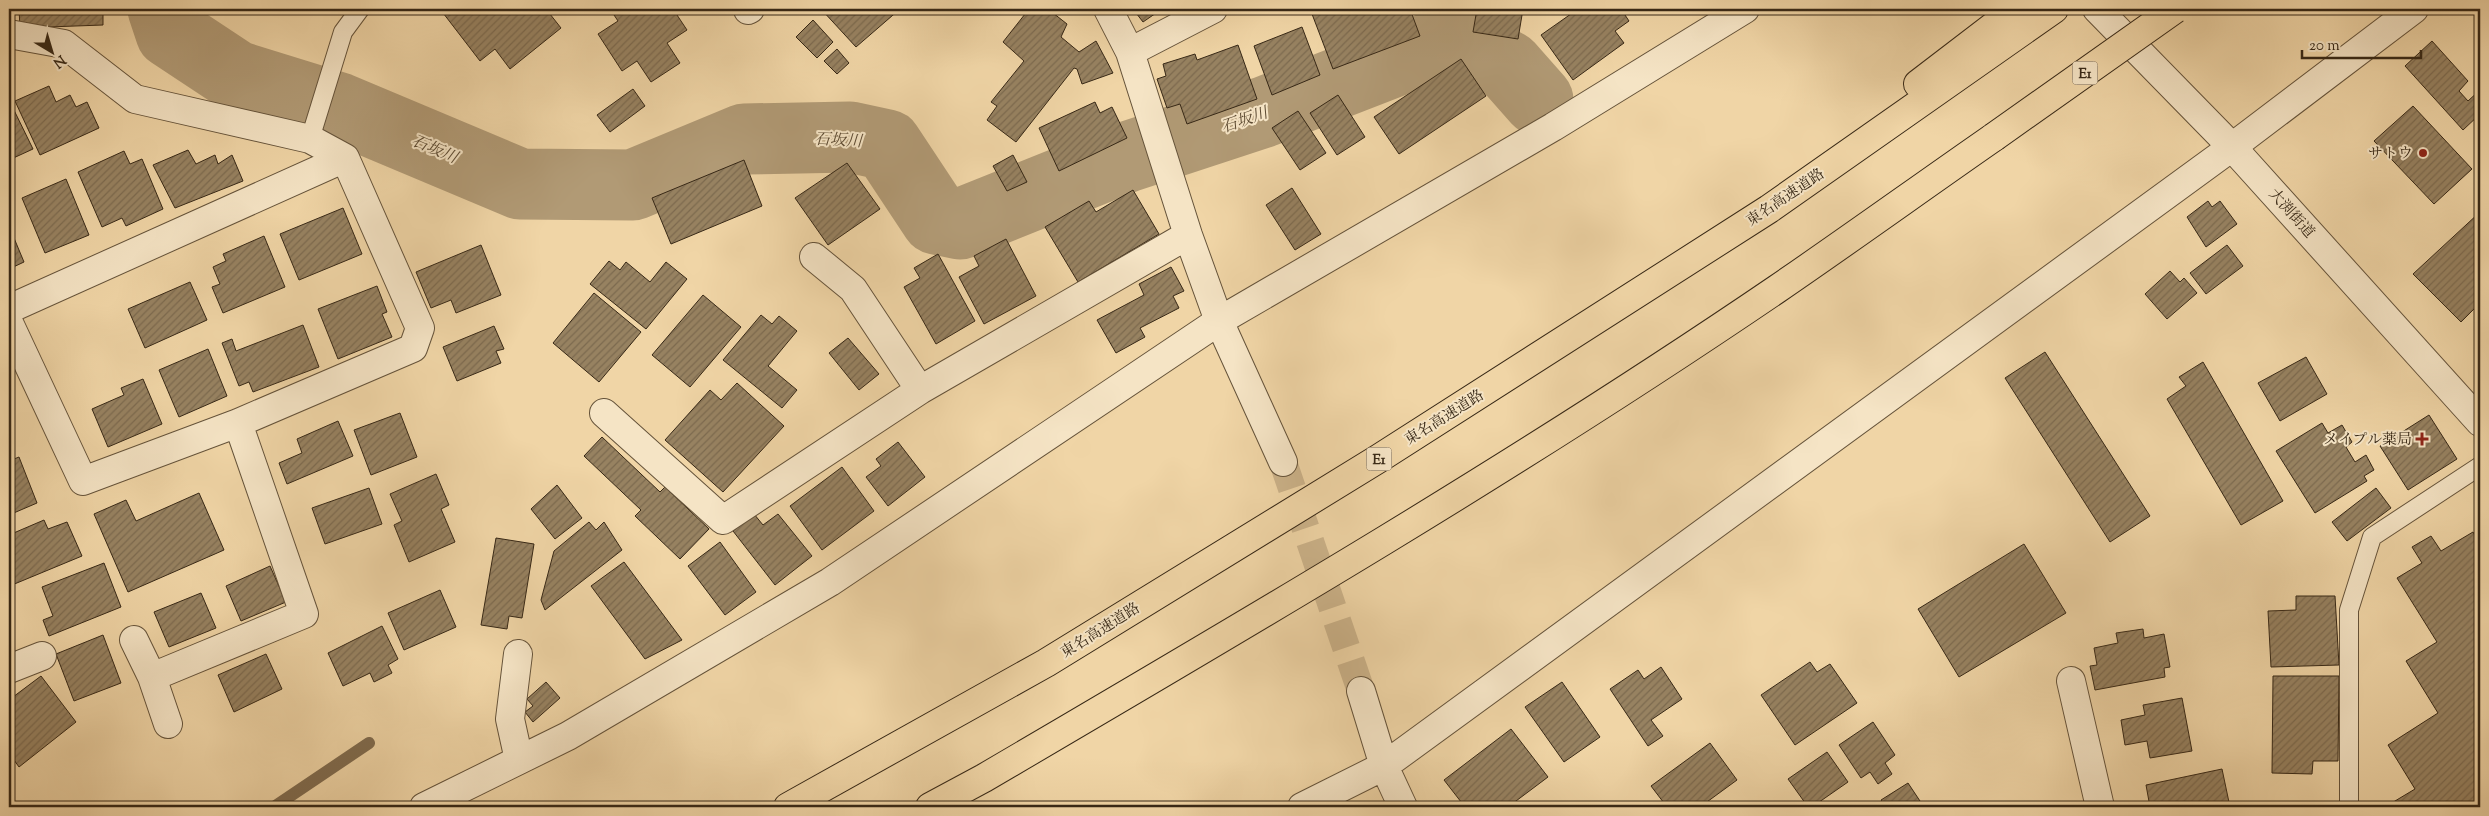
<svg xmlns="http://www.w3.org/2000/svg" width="2489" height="816" font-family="'Sorts Mill Goudy','Noto Serif JP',serif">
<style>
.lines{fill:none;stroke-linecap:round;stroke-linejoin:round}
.stream{stroke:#806c4f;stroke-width:12}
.river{stroke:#b19a75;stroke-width:71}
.building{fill:url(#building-hatch);stroke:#372816}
.minor-tunnel{stroke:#cbb289;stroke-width:28;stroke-dasharray:28 14;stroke-linecap:butt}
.service-casing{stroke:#65533a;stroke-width:20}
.minor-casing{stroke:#65533a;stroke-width:30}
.tertiary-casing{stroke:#65533a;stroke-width:30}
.motorway-casing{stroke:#372816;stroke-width:30}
.service{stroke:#f5e4c5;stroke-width:18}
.minor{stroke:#f5e4c5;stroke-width:28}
.tertiary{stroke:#f5e4c5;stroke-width:28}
.motorway{stroke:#f0d5a6;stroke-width:28}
.motorway-bridge-casing{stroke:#372816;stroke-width:30;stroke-linecap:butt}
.motorway-bridge{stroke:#f0d5a6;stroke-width:28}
.poi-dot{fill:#8f2418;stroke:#f5e4c5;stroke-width:2}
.labels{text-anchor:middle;stroke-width:4;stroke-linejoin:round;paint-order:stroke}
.shield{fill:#f5e4c5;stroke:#70604a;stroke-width:1}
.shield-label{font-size:14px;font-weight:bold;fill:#372816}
.poi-label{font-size:15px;fill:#372816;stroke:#f5e4c5;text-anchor:end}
.street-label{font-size:15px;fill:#372816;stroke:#f5e4c5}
.water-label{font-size:16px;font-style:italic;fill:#5c4a32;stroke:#f5e4c5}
</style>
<defs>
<pattern id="building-hatch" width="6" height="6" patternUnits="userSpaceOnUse" patternTransform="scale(1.25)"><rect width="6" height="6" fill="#978261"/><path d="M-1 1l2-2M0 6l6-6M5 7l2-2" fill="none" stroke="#7c6a4f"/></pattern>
</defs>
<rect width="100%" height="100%" fill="#f0d5a6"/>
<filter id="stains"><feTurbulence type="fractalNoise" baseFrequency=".004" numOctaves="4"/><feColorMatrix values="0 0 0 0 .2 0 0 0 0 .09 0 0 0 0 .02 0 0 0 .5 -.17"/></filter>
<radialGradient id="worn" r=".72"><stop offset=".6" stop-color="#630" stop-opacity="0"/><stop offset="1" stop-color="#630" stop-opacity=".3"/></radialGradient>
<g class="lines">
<path class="stream" d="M274,807L369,743"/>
<path class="river" d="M163,9L171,33L236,76L339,108L520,184L633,185L744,139L850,137L887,145L936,219L960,224L1127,157L1264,112L1452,39L1478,50L1508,66L1538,100"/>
</g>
<path class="building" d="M19,9H103V25L20,28Z
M440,9H546L561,28L510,69L495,49L480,61Z
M610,9H673L687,30L667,43L680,63L651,82L637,61L622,71L598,34L618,21Z
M821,9H900L856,47Z
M1029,9H1048L1067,24L1061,37L1079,52L1096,41L1113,73L1082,84L1077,69L1074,68L1016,142L987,120L997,106L991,102L1024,61L1003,42Z
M1133,9H1162L1143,22Z
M1326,9H1410L1420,36L1333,69L1312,14Z
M1477,9H1523L1518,39L1473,32Z
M1578,9H1621L1629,21L1615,31L1624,43L1573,80L1541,35Z
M813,20L833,42L817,58L796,37Z
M1302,27L1320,75L1272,95L1254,46Z
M2432,41L2468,81L2459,91L2468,101L2480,90V114L2463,130L2405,66Z
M1238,45L1257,99L1187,124L1180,104L1167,108L1157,79L1166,76L1163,64L1195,54L1197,60Z
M837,49L849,63L837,74L824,61Z
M1461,59L1486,96L1399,154L1374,117Z
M49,86L56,102L70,95L76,107L87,102L99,128L40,155L15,101Z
M633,89L645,106L610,132L597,115Z
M1338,95L1365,137L1337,155L1310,113Z
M10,102L33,149L9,160V103Z
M1095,102L1100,113L1112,107L1127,138L1059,171L1039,128Z
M2413,106L2472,169L2434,204L2374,141Z
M1298,111L1326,153L1300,170L1272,128Z
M188,150L196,164L215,155L218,164L232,155L243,181L175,208L153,165Z
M124,151L130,164L142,159L163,209L126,226L122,218L102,227L78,172Z
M1013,155L1027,182L1007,191L993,166Z
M744,160L762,206L671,244L652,198Z
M847,163L880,209L828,245L795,198Z
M66,179L89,235L45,253L22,198Z
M1292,188L1321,234L1295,250L1266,205Z
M1133,190L1159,234L1078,282L1045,227L1089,201L1096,212Z
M2208,201L2212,207L2220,201L2237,224L2206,247L2187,217Z
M343,208L362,254L299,280L280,234Z
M2480,212V303L2461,322L2413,274Z
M9,226L24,262L9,269Z
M264,236L285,287L223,313L212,287L220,284L213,267L226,261L223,254Z
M1006,239L1036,296L984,324L959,277L979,266L974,256Z
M481,245L501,295L456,313L451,300L431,308L416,272Z
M2227,245L2243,266L2206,294L2190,273Z
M938,254L975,321L936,344L904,287L920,278L914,268Z
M609,261L620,270L626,262L650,282L666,262L687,279L646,329L590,284Z
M1171,267L1184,291L1173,296L1179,308L1140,328L1145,337L1116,353L1097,320L1144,295L1139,284Z
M2170,271L2180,282L2184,278L2197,293L2167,319L2145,294Z
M190,282L207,320L145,348L128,309Z
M377,286L387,312L382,314L392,337L338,359L318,309Z
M594,293L641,332L599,382L553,343Z
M703,295L741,327L690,387L652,355Z
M761,315L772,324L779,316L797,331L768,366L797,390L782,408L723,360Z
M303,325L319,367L253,392L249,382L239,386L222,343L232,339L236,351Z
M494,326L504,349L496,351L501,363L457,381L443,347Z
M848,338L879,374L859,390L829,353Z
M208,349L227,396L179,417L159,370Z
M2045,352L2150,516L2110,542L2005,378Z
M2306,357L2327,394L2280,421L2258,383Z
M2203,362L2283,501L2241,525L2167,399L2186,386L2179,377Z
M143,379L162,424L108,447L92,409L124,395L121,388Z
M737,383L784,426L723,492L665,440L710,390L721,400Z
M400,413L417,457L371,475L354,430Z
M2429,415L2457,459L2408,490L2380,446Z
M338,421L353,456L287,484L279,463L302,453L297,439Z
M2322,423L2328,433L2342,425L2352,442L2346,447L2355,462L2366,455L2374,470L2364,476L2367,481L2315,513L2276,451Z
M602,437L660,492L665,487L709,529L680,559L635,516L641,510L584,456Z
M898,442L925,477L888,506L866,477L881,466L876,459Z
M19,457L37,503L9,515V461Z
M842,467L874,511L822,550L790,506Z
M436,474L449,505L441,509L455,542L409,562L394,525L402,521L390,494Z
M557,485L582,518L555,539L531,509Z
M369,488L382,524L325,544L312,508Z
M2376,488L2391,508L2347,541L2332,522Z
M199,493L224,550L128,592L94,514L126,500L136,521Z
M754,514L763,525L778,514L812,556L775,585L733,531Z
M44,520L48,529L67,522L82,556L12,585L9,577V535Z
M589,522L596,530L604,522L622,550L545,610L541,600L554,551Z
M2473,532L2480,544V807H2385L2415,789L2388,745L2438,713L2406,661L2437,642L2397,578L2422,563L2412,547L2431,536L2441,551Z
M496,538L534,544L522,618L509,616L507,629L481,625Z
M720,542L756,592L725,615L688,566Z
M2024,544L2066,613L1959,677L1918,609Z
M624,562L682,640L645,659L591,586Z
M104,563L121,607L49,636L43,620L53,616L42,587Z
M270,566L286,602L241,621L226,586Z
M440,590L456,627L404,650L388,613Z
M201,593L216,628L169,647L154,612Z
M2296,596H2335L2339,665L2271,667L2268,611L2296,610Z
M382,626L398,659L388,665L392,673L374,682L370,673L343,686L328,653Z
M2143,629L2144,638L2164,634L2170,667L2164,668L2165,677L2095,690L2090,666L2097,665L2094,648L2118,643L2116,633Z
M103,635L121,683L74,701L56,654Z
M266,654L282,689L234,712L218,675Z
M1810,662L1817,672L1830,664L1857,703L1795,745L1761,695Z
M1661,667L1682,699L1651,720L1663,736L1648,746L1610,689L1638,670L1644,679Z
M41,676L76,722L19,767L9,753V700Z
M2273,676H2339L2338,761H2313L2312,774L2272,773Z
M546,682L560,698L533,722L525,712L533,706L527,699Z
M1562,682L1600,737L1564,762L1525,707Z
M2182,698L2192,751L2150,758L2147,741L2125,745L2121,720L2145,715L2143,705Z
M1873,722L1895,755L1885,763L1892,774L1878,784L1870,772L1861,778L1839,745Z
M1511,729L1548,777L1508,807H1465L1444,780Z
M1710,743L1737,780L1700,807H1667L1651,786Z
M1827,752L1848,782L1812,807H1808L1788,779Z
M2222,769L2230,807H2150L2146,785Z
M1908,783L1924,807H1883L1885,806L1881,800Z"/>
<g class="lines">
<path class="minor-tunnel" d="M1283,462L1361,691"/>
<defs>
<path id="service" d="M310,139L343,32L360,9
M2349,807V610L2372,537L2480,466"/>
<path id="minor" d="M1108,9L1130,52L1188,235L1219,321L1283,462
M748,10L750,9
M9,34L64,44L135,99L310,139L345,158L420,328L413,348L238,423L83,481L9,323
M1130,52L1213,9
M814,257L853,289L920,390
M9,309L345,158
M604,413L723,520L920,390L1188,235
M134,640L152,677L168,724
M518,654L510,719L519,760
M9,669L42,656
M152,677L304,614L238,423
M2071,681L2100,807
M1361,691L1384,766L1403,807
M424,807L568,736L830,582L1219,321L1553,127L1745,9
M1302,807L1384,766L2232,147L2414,9"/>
<path id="tertiary" d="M2097,9L2232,147L2480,422"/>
<path id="motorway" d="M1918,84L2016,9
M788,807L1046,663L1378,459L1769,209L2054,9
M930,807L984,778C1252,621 1520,464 1777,289C1850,239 1922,187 1994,137"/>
</defs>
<use href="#service" class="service-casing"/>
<use href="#minor" class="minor-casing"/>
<use href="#tertiary" class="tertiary-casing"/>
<use href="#motorway" class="motorway-casing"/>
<use href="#service" class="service"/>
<use href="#minor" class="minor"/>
<use href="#tertiary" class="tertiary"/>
<use href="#motorway" class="motorway"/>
<defs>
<path id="motorway-bridge" d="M1994,137L2175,9"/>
</defs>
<use href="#motorway-bridge" class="motorway-bridge-casing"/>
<use href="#motorway-bridge" class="motorway-bridge"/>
</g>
<g class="poi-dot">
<circle cx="2423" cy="153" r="5"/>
<path d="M2419.5 431.5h5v5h5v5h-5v5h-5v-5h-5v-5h5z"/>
</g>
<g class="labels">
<g class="shield">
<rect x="2072.5" y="61.5" width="25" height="23" rx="4"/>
<rect x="1366.5" y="447.5" width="25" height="23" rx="4"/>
</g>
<g class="shield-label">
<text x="2085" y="78">E1</text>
<text x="1379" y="464">E1</text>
</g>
<g class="poi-label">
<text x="2413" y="158">サトウ</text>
<text x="2412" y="444">メイプル薬局</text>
</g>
<g class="street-label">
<text transform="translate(1785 197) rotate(-34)" y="5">東名高速道路</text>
<text transform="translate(2292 213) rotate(48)" y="5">大渕街道</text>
<text transform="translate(1444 417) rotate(-32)" y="5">東名高速道路</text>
<text transform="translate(1100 630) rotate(-32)" y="5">東名高速道路</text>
</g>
<g class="water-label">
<text transform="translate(1244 119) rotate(-19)" y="6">石坂川</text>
<text transform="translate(838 139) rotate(3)" y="6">石坂川</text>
<text transform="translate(435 148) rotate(23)" y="6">石坂川</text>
</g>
</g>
<rect width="2489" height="816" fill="none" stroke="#f0d5a6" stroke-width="30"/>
<rect x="10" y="10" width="2469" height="796" fill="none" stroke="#372816" stroke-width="2.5"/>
<rect x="15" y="15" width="2459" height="786" fill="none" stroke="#372816"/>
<g transform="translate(52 52) rotate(142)" stroke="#f5e4c5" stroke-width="4" paint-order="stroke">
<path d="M0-4L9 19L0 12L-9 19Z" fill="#372816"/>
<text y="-8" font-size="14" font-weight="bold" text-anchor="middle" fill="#372816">N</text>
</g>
<path d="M2302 50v8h119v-8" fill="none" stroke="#372816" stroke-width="2.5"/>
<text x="2309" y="50" font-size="15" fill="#372816" stroke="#f5e4c5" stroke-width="4" paint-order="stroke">20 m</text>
<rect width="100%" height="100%" filter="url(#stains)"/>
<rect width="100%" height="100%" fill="url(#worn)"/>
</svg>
